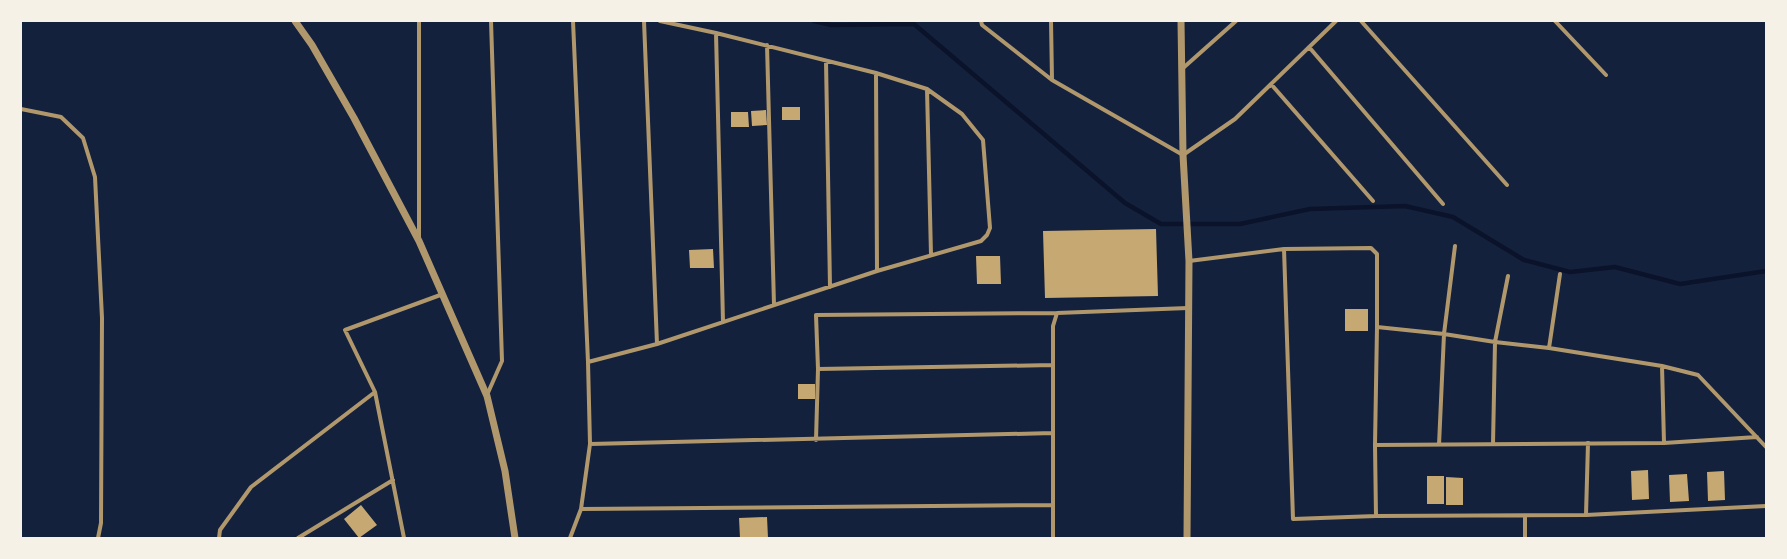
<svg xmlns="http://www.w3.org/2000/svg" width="1787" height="559" font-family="'IBM Plex Sans',sans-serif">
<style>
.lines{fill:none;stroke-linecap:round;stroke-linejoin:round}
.stream{stroke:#0b132b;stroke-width:4.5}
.building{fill:#c6a872}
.minor{stroke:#b1986c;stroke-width:4}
.tertiary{stroke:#b1986c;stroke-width:7}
</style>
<rect width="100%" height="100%" fill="#14213d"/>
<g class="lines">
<path class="stream" d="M814,21L831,25L914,24L1125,203L1161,224H1240L1310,209L1405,206L1453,217L1524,260L1570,272L1615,267L1680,284L1766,271"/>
</g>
<path class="building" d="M782,107H800V120H782Z
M766,110L767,125L752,126L751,111Z
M731,112H748L749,127H731Z
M1156,229L1158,296L1045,298L1043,231Z
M713,249L714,268H690L689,250Z
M976,256H1000L1001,284H977Z
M1345,309H1368V331H1345Z
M798,384H815V399H798Z
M1648,470L1649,499L1632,500L1631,471Z
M1724,471L1725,500L1708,501L1707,472Z
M1687,474L1689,501L1670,502L1669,475Z
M1427,476H1444V504H1427Z
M1446,477L1463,478V505H1446Z
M361,505L377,525L359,538L344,519Z
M767,517L768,538H740L739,518Z"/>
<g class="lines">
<path class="minor" d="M419,21V239
M644,21L657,344
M981,21L982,25L1052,80L1183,155L1235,119L1336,21
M1051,21L1052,80
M1361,21L1507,185
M1555,21L1606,75
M716,33L723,322
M767,45L774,305
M1309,47L1443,204
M826,61L830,287
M1182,69L1236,21
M876,73L877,271
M1271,84L1373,201
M927,89L931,255
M21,109L61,117L83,138L95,177L102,318L101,523L98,538
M1284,249L1293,519L1376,516L1586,515L1766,506
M1189,261L1284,249L1371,248L1377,254V327L1444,334L1495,342L1549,348L1662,366L1698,375L1766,447
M1549,348L1560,274
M588,362L657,344L877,271L981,241L987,235L990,228L983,140L962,114L927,89L876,73L716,33L660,21
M1662,366L1664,443
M818,369L816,315L1057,313
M375,392L345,330L443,294
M487,395L502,361L491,21
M816,440L818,369L1053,365
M590,444L1053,433
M1493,444L1495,342L1508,276
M1375,445L1664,443L1757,437
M1439,445L1444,334L1455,246
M581,509L1053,505
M1586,515L1588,443
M1376,516L1375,445L1377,327
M1525,516V538
M219,538L220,530L251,487L375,392L404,538
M298,538L393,480
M570,538L581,509L590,444L588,362L573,21
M1053,538V326L1057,313L1188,308"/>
<path class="tertiary" d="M295,21L312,45L354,118L419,241L487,396L505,471L515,538
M1181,21L1183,155L1189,261L1187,538"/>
</g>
<rect width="1787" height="559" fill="none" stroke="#f6f1e7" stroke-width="44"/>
</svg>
